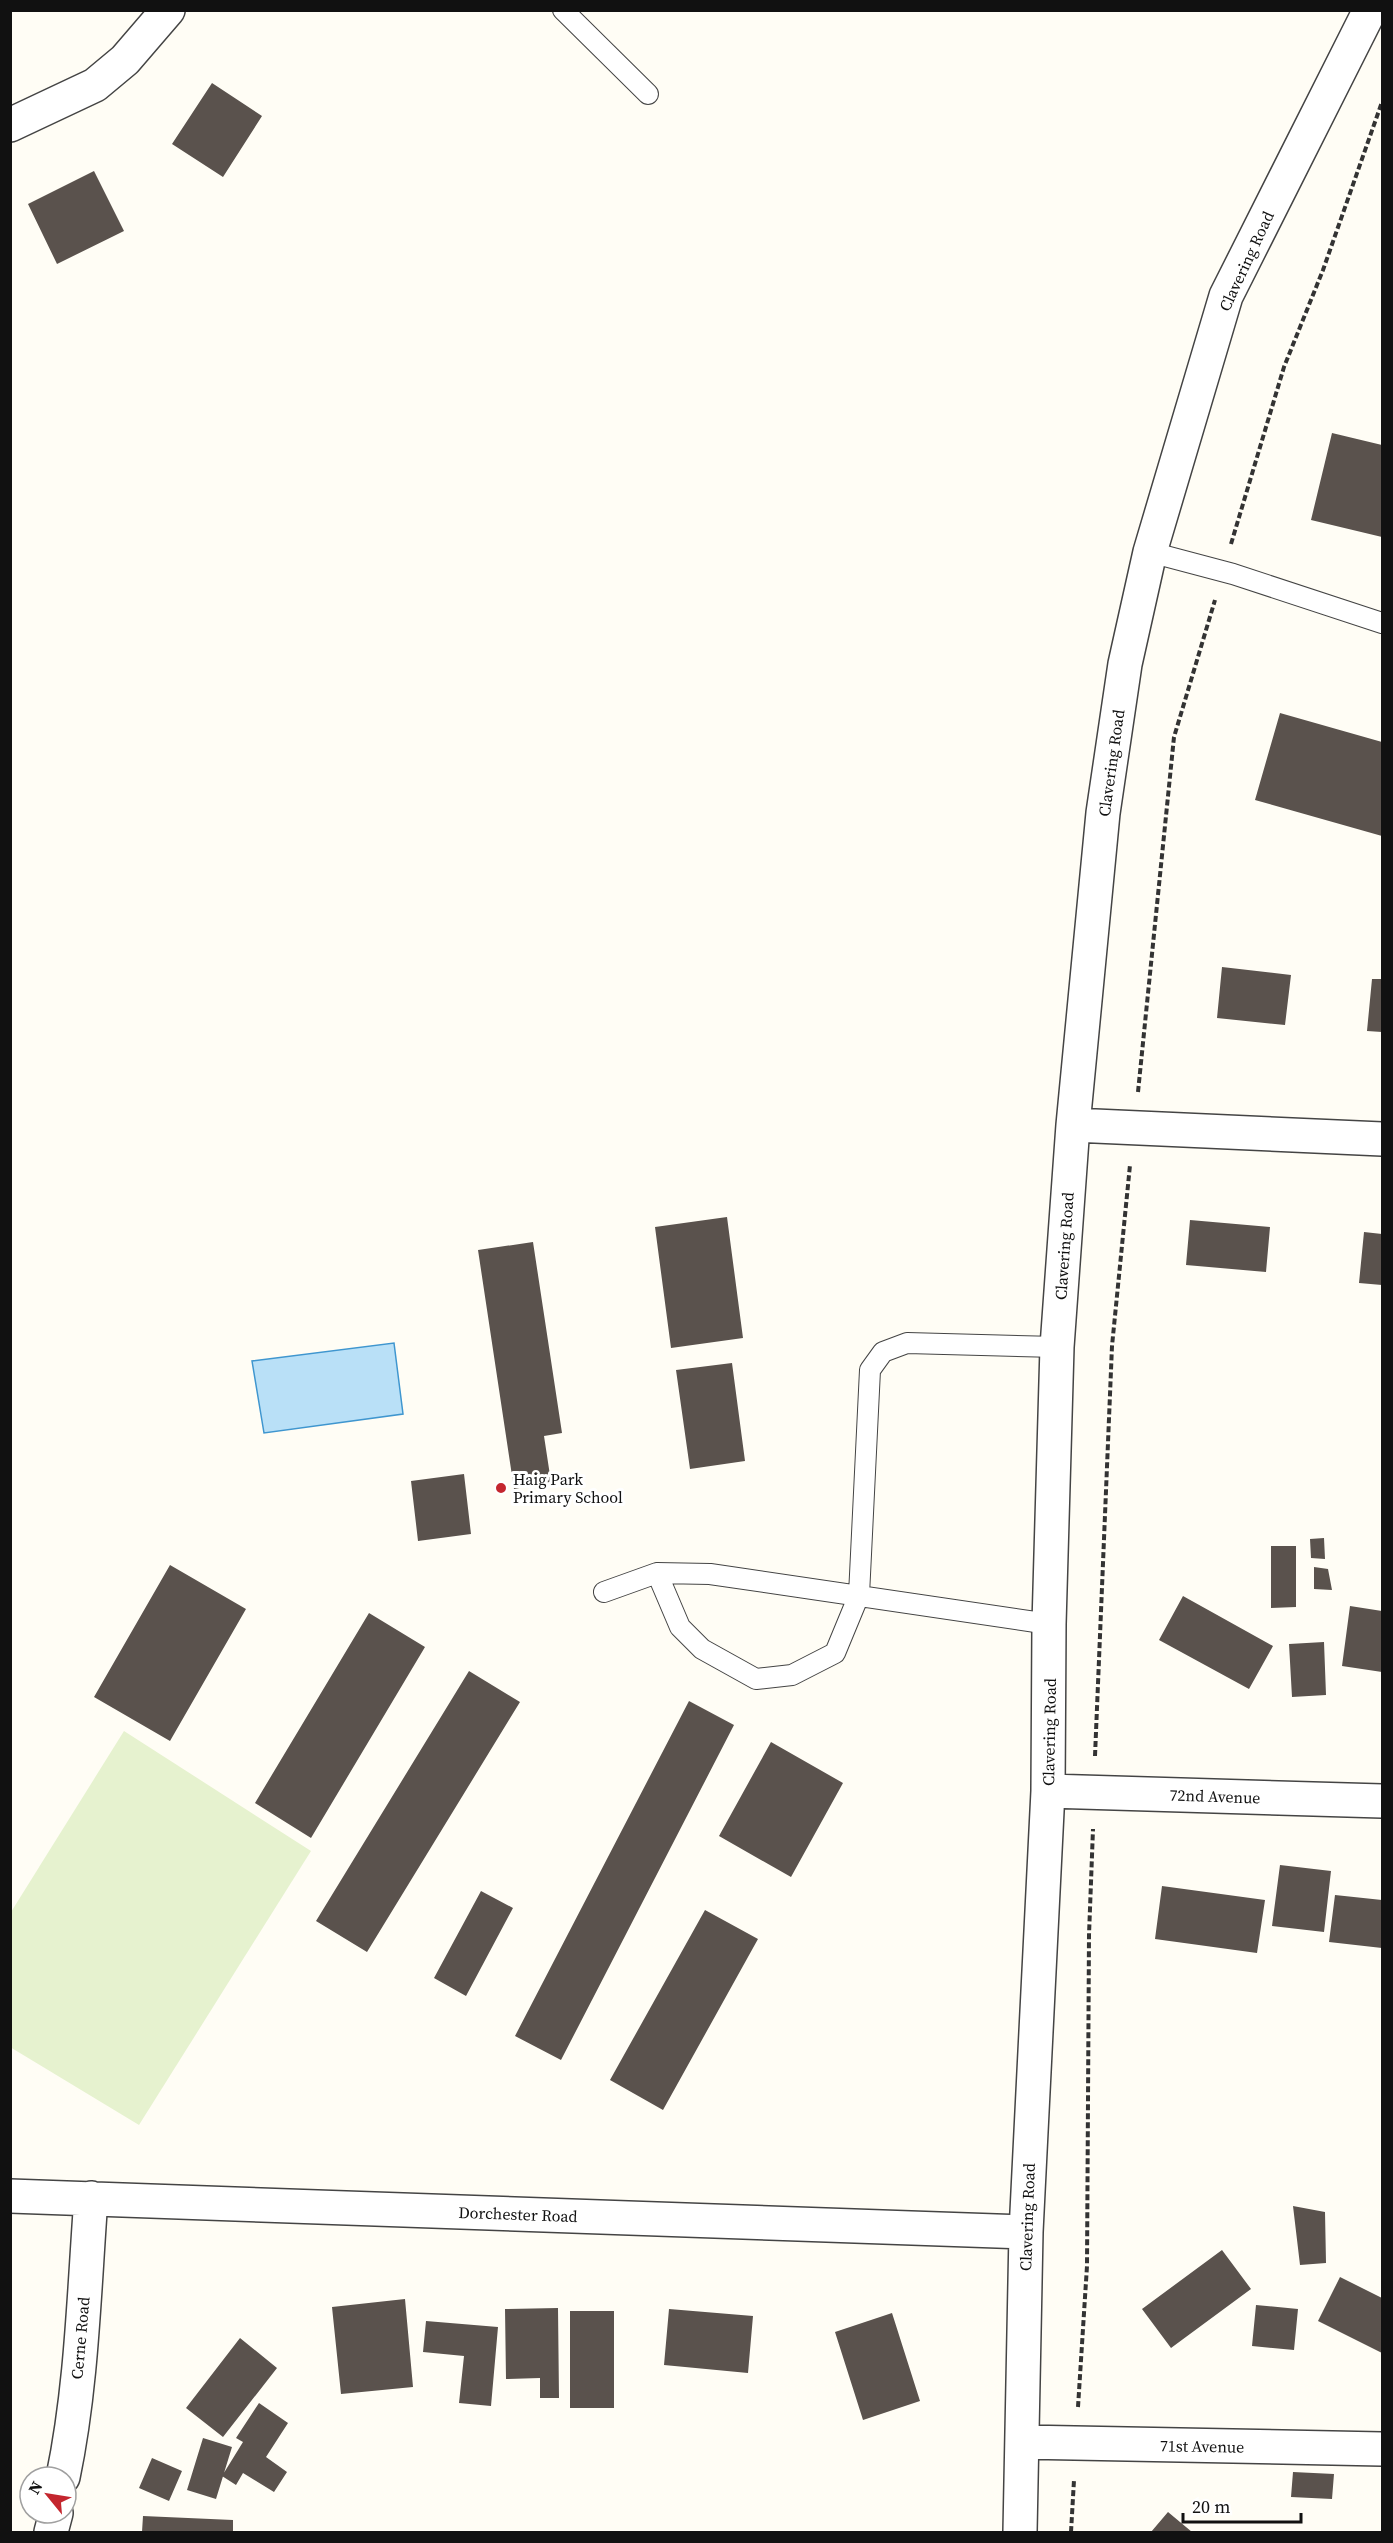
<svg xmlns="http://www.w3.org/2000/svg" width="1393" height="2543" font-family="'Source Serif 4',serif">
<style>
.pitch{fill:#e6f2cf}
.water{fill:#b9e0f7;stroke:#3f96cf;stroke-width:1.5}
.building{fill:#5a524d}
.lines{fill:none;stroke-linecap:round;stroke-linejoin:round}
.service-casing{stroke:#444;stroke-width:22}
.minor-casing{stroke:#444;stroke-width:36}
.path{stroke:#333;stroke-width:4;stroke-dasharray:6 3;stroke-linecap:butt}
.service{stroke:#fff;stroke-width:20}
.minor{stroke:#fff;stroke-width:33}
.poi-dot{fill:#c4262e;stroke:#fff;stroke-width:2}
.labels{text-anchor:middle;stroke-width:6;stroke-linejoin:round;paint-order:stroke}
.street-label{font-size:16px;fill:#111;stroke:#fff}
.poi-label{font-size:16px;fill:#111;stroke:#fff;text-anchor:start}
</style>
<rect width="100%" height="100%" fill="#fffdf5"/>
<path class="pitch" d="M124,1731L311,1851L139,2125L10,2047L11,1912Z"/>
<path class="water" d="M394,1343L403,1414L264,1433L252,1361Z"/>
<path class="building" d="M212,83L262,116L223,177L172,144Z
M94,171L124,231L57,264L28,204Z
M1332,433L1382,445V537L1311,520Z
M1280,713L1382,742V836L1255,800Z
M1222,967L1291,975L1285,1025L1217,1018Z
M1372,979H1382V1032L1367,1031Z
M727,1217L743,1338L671,1348L655,1227Z
M1190,1220L1270,1227L1266,1272L1186,1265Z
M1364,1232L1382,1234V1285L1359,1283Z
M533,1242L562,1433L544,1436L551,1482L514,1489L478,1250Z
M732,1363L745,1461L690,1469L676,1370Z
M464,1474L471,1534L418,1541L411,1481Z
M1324,1538L1325,1559L1311,1558L1310,1539Z
M1271,1546H1296V1607L1271,1608Z
M170,1565L246,1609L170,1741L94,1697Z
M1314,1567L1328,1569L1332,1590L1314,1589Z
M1183,1596L1273,1646L1249,1689L1159,1640Z
M1350,1606L1382,1611V1672L1342,1666Z
M369,1613L425,1647L311,1838L255,1803Z
M1324,1642L1326,1695L1292,1697L1289,1644Z
M469,1671L520,1702L367,1952L316,1921Z
M689,1701L734,1725L561,2060L515,2036Z
M771,1742L843,1783L791,1877L719,1836Z
M1280,1865L1331,1871L1324,1932L1272,1926Z
M1162,1886L1265,1900L1257,1953L1155,1939Z
M481,1891L513,1908L466,1996L434,1978Z
M1335,1895L1382,1900V1948L1329,1942Z
M705,1910L758,1939L663,2110L610,2080Z
M1293,2206L1325,2212L1326,2263L1300,2265Z
M1222,2250L1251,2289L1171,2348L1142,2309Z
M1340,2277L1382,2298V2353L1318,2321Z
M405,2299L413,2387L341,2394L332,2307Z
M1256,2305L1298,2309L1294,2350L1252,2346Z
M558,2308L559,2398H540V2378L506,2379L505,2309Z
M669,2309L753,2316L748,2373L664,2365Z
M570,2311H614V2408H570Z
M892,2313L920,2401L863,2420L835,2332Z
M426,2321L498,2327L491,2406L459,2403L464,2356L423,2352Z
M240,2338L277,2368L223,2437L186,2408Z
M259,2403L288,2423L266,2457L287,2472L274,2492L243,2473L236,2485L222,2476L243,2442L236,2438Z
M203,2438L232,2447L216,2499L187,2490Z
M152,2458L182,2471L169,2501L139,2488Z
M1293,2472L1334,2474L1332,2499L1291,2497Z
M1168,2512L1192,2532H1151Z
M143,2516L233,2520V2532H142Z"/>
<g class="lines">
<defs>
<path id="service" d="M563,10L648,94
M1150,552L1233,574L1382,623
M657,1573L680,1627L702,1649L756,1679L792,1675L835,1653L859,1595L870,1370L883,1352L907,1343L1057,1347
M604,1592L657,1573L710,1574L1049,1624"/>
<path id="minor" d="M10,125L95,85L125,60L168,10
M1073,1125L1382,1139
M1048,1791L1382,1801
M10,2196L1026,2232
M1022,2442L1382,2449
M63,2477C82,2386 84,2291 91,2198
M51,2532L56,2513
M1020,2532L1026,2232L1048,1791L1049,1624L1057,1347L1073,1125L1103,813L1125,664L1150,552L1226,296L1370,10"/>
</defs>
<use href="#service" class="service-casing"/>
<use href="#minor" class="minor-casing"/>
<path class="path" d="M1231,544L1284,367L1323,270L1382,102
M1138,1092L1174,737L1215,600
M1095,1756L1112,1346L1130,1165
M1078,2407L1087,2266L1089,1935L1093,1829
M1071,2532L1074,2480"/>
<use href="#service" class="service"/>
<use href="#minor" class="minor"/>
</g>
<circle class="poi-dot" cx="501" cy="1488" r="6"/>
<g class="labels">
<g class="street-label">
<text transform="translate(1246 261) rotate(-65)" y="6">Clavering Road</text>
<text transform="translate(1111 763) rotate(-82)" y="6">Clavering Road</text>
<text transform="translate(1064 1246) rotate(-86)" y="6">Clavering Road</text>
<text transform="translate(1049 1732) rotate(-89)" y="6">Clavering Road</text>
<text transform="translate(1215 1796) rotate(2)" y="6">72nd Avenue</text>
<text transform="translate(518 2214) rotate(2)" y="6">Dorchester Road</text>
<text transform="translate(1027 2217) rotate(-88)" y="6">Clavering Road</text>
<text transform="translate(80 2338) rotate(-85)" y="6">Cerne Road</text>
<text transform="translate(1202 2446) rotate(1)" y="6">71st Avenue</text>
</g>
<g class="poi-label">
<text x="513" y="1485">Haig Park<tspan x="513" dy="18">Primary School</tspan></text>
</g>
</g>
<rect width="1393" height="2543" fill="none" stroke="#111111" stroke-width="24"/>
<g transform="translate(48 2495) rotate(300)"><circle r="28" fill="#ffffff" stroke="#a0a0a0" stroke-width="1.5"/>
<path d="M0-4.5L10 22L0 15L-10 22Z" fill="#c4262e"/>
<text y="-9" font-size="16" font-weight="bold" text-anchor="middle" fill="#111111">N</text>
</g>
<path d="M1183 2513v9h118v-9" fill="none" stroke="#111111" stroke-width="3"/>
<text x="1192" y="2513" font-size="18" fill="#111111" stroke="#ffffff" stroke-width="4.5" paint-order="stroke">20 m</text>
</svg>
